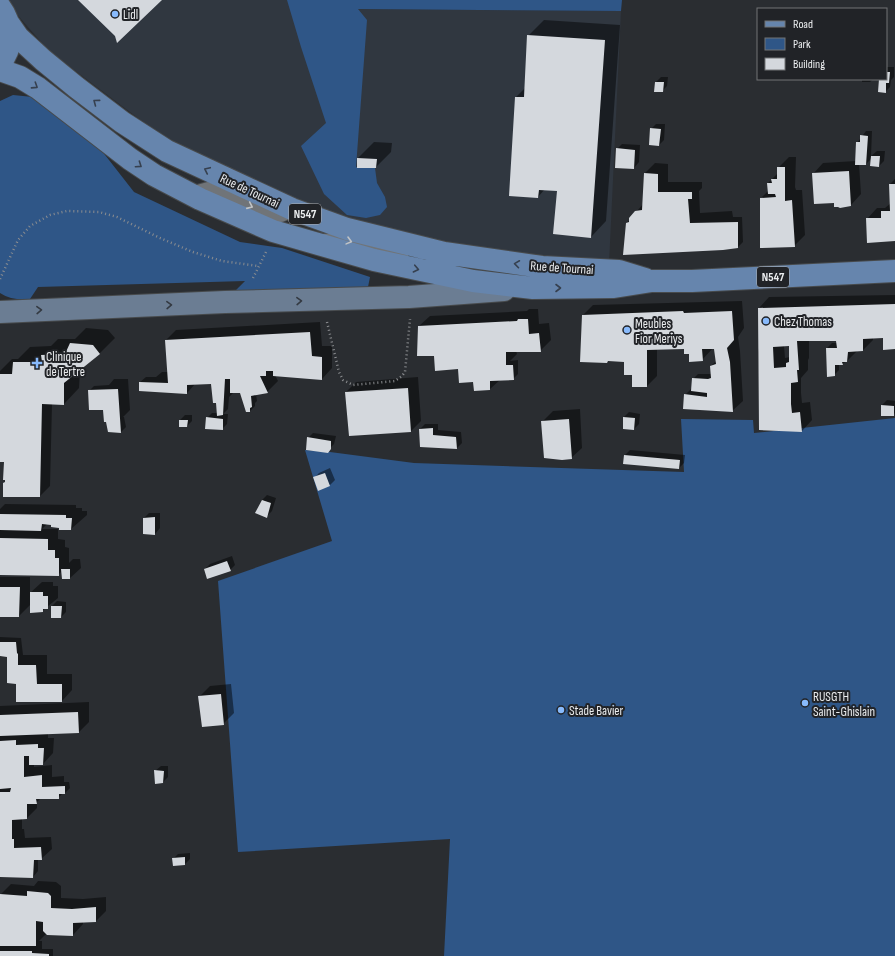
<svg xmlns="http://www.w3.org/2000/svg" width="895" height="956" font-family="'Sofia Sans Condensed',sans-serif">
<style>
.built{fill:#303740}
.green{fill:#2f5687}
.shadow{fill:#0007;fill-rule:evenodd}
.building{fill:#d4d8dd;fill-rule:evenodd}
.lines{fill:none;stroke-linecap:round;stroke-linejoin:round}
.lane-casing{stroke:#474a4c;stroke-width:12}
.secondary-casing{stroke:#474a4c;stroke-width:24}
.primary-casing{stroke:#474a4c;stroke-width:24}
.path{stroke:#8b8d90;stroke-width:2.5;stroke-dasharray:1 3;stroke-linecap:butt}
.lane{stroke:#707478;stroke-width:10}
.secondary{stroke:#6b7d93;stroke-width:22}
.primary{stroke:#6685ad;stroke-width:22}
.oneway{stroke:#36404f}
.oneway2{stroke:#c0c3c5}
.oneway3{stroke:#343a42}
.poi-dot{fill:#88bafc;stroke:#212327;stroke-width:1.5}
.labels{text-anchor:middle;stroke-width:4;stroke-linejoin:round;paint-order:stroke}
.shield{fill:#212327;stroke:#aeb0b3;stroke-width:1}
.shield-label{font-size:12px;font-weight:bold;fill:#ebedef}
.poi-label{font-size:13px;fill:#ebedef;stroke:#212327;text-anchor:start}
.street-label{font-size:13px;fill:#ebedef;stroke:#212327}
</style>
<rect width="100%" height="100%" fill="#2a2d31"/>
<path class="built" d="M6,0H351L358,9L621,11L609,264L436,242L335,219L179,149L49,51L14,11Z"/>
<path class="green" d="M287,0H622L621,11L358,9L367,20L356,167L375,168L377,183L385,197L387,207L380,215L366,218L347,215L324,194L301,146L326,123L301,47Z
M13,95L33,97L91,137L134,192L240,242L282,248L370,277L368,287L235,291L245,281L38,287L30,299C19,300 9,299 0,293V101Z
M895,418V956H444L450,839L238,852L218,581L332,541L305,450L330,452L414,463L684,472L681,419L753,420L754,433Z"/>
<path class="shadow" d="M544,20L620,25L606,221L591,237L559,191L545,189L538,197L510,195L516,97L525,88L528,36Z
M886,67H894V77L891,80L890,87L885,92L880,79H886Z
M661,77H668L667,86L662,91L656,82Z
M862,79H873L870,82H862Z
M656,124H665L664,140L659,145L651,129Z
M866,131H872L871,156L877,151H885L884,161L879,166L871,159L866,164H859L861,194L851,205L835,202L813,174L823,163L856,161L857,143Z
M374,142L392,143L391,152L376,167H358V158Z
M622,144L640,145L639,162L634,168L617,149Z
M789,157H796L795,187L796,190H802L805,235L794,246L761,198L768,191V183L778,173V168Z
M655,163L668,164V182H702V188L699,191L700,213L732,211L733,217H742L743,242L738,247L627,223L643,204L645,173Z
M895,179V240L867,219L877,208H885L891,203L890,184Z
M895,295V348L886,337L873,338V340L863,350L857,351L847,361L842,364H839V370L834,375L827,348L832,343H837V340H809V358L808,360V370L801,378V393L802,403L810,402L812,420L802,431L771,429L761,412L758,352L760,344L759,308L769,297ZM790,345V357L785,358L784,346Z
M742,301L744,328L738,337L740,351L743,401L732,411L685,395L692,388L693,379L698,374H711V366L716,361L715,348H713L702,360L690,353L685,348L657,349V376L647,386L633,374L625,361L610,360L607,362L583,315L593,305Z
M529,309H538L539,324L549,323L551,340L540,351H516L517,354L510,361L518,360V374L513,379L500,380L490,389L475,390L474,381L458,368L436,355L419,326L430,316L527,311Z
M320,322L322,346H332V368L322,379L275,375L278,381L267,392L256,394L257,401L255,403V406L250,411H247L241,392H234L229,397L228,409L223,414H228L227,424L222,429L207,418L212,413H218L212,383L195,384L187,393L140,382L146,377H156L162,372H168L166,340L176,330Z
M86,328L108,330L115,338L99,354L80,370L79,388L64,404H52L50,486L40,496L6,481L5,461H0V371L12,359H18L30,347L51,346L58,339H75Z
M418,377L421,421L411,431L346,392L356,382Z
M114,379H128L130,410L123,417H124L126,427L121,432L104,407L89,391L94,386L109,385Z
M887,400L895,401V413L893,415H882V405Z
M580,409L582,448L571,458L542,422L553,411Z
M629,412L640,414L639,424L634,429L624,417Z
M185,415H192V421L187,426L180,420Z
M425,424H438V430L461,432L462,443L457,448L420,429Z
M313,433L336,436L334,444L327,451L308,438Z
M630,450L685,455L684,463L679,468L625,455Z
M330,468L335,480L330,485L314,478L319,473Z
M267,495L276,498L272,511L267,516L262,500Z
M5,504L76,505V508H82V511H87V515L71,529L48,523L42,529H58V539L65,540V547L69,548V563L73,559H80L81,568L70,578H63L62,571L58,575L0,574V509Z
M149,513H160V528L155,534L144,533V518Z
M232,556L235,565L230,570L205,569L210,564Z
M0,577H30V593L42,582H53V586H58V598L42,611L31,604L19,616H0Z
M57,601L66,602V612L61,617L52,606Z
M0,637L21,638L23,655H47V674H72V690L62,701L17,683L8,656L0,655Z
M231,684L234,713L223,724L199,697L210,686Z
M89,702V722L79,732L48,733V738H54L53,753L43,764H34V767L52,765V777L64,776V782H69L70,788L65,793H63L58,798H41L37,802V808L27,818L22,819V829H24L25,838L51,837L52,849L41,859H38V871L33,877L0,876V706Z
M161,766H168V777L163,782L155,771Z
M190,853V859L185,864L173,859L178,854Z
M38,881L56,882L61,886V898L83,899L106,897V911L96,921L83,922V924L73,935L47,933L39,941H42V949H53V956H0V895L11,884L34,886Z"/>
<path class="building" d="M78,0H162L117,43L115,36Z
M527,35L605,40L591,238L553,234L557,191L539,190L538,198L509,196L515,97H524Z
M886,72H890L889,83H886V93L878,92L879,79H886Z
M655,82H664L663,92H654Z
M650,128L661,129L659,146L649,145Z
M860,135L868,136L866,165H855L856,142H860Z
M616,148L635,150L634,169L615,168Z
M871,156H880L879,167L870,166Z
M357,158L377,159L376,168H357Z
M777,167H785V201L792,200L795,247L760,248V198L776,197L775,194H768L767,183H772L771,179H777Z
M849,171L851,206L840,208L838,207H834V203L814,204L812,173Z
M644,173L658,174V192H692V199H688L690,223L738,222V248L723,250L623,255L626,223L629,222V218L635,211L642,210Z
M889,184H895V241L867,243L866,218H881V211H890Z
M895,304V349L883,350V338L863,339V351L848,352L847,362H842L843,365H835V376L827,377L826,348H837L836,341H797L799,370H797L798,382L791,383V404L792,413L800,412L802,432L759,430L758,308ZM789,346V362L786,363V367L774,368L773,347Z
M683,311L684,313L732,311L734,340L727,348L730,362L733,412L683,409L684,394L707,397V393L691,391L692,378L708,379L711,378L710,366L716,364L714,349H702L703,361L689,362V354H684V349L647,350V387H632V375H624V362L608,361L607,363L580,362L582,315Z
M518,319H528L529,334L539,333L541,352H506V365H513L514,380L490,381V390L474,391L473,382L459,383L458,369L435,371L434,356H417L418,326L517,321Z
M310,332L312,356L322,357V380L273,376V371H266V376H260L268,393L251,396L252,407L250,408V412H246L240,393H230V379H225L223,415L217,416L216,403H213L211,384L187,385V394L139,391V382L168,383L165,340Z
M70,343L93,345L100,354L64,383V405L42,404L40,497H3V483L5,482V480H3L4,462H0V374H12L13,362H42L41,355L65,354Z
M408,388L411,432L349,436L345,392Z
M118,389L121,433L108,432L106,422H104L103,410H89L88,390Z
M881,405L894,406V416H881Z
M206,417L223,419V430L205,429Z
M623,417L635,418L634,430L623,429Z
M569,419L572,459L562,460L544,458L541,421Z
M179,420H188L187,427H179Z
M433,428V435L456,437L457,449L420,447L419,429Z
M307,437L331,441V449L328,453L306,450Z
M624,455L680,460L679,469L623,464Z
M325,473L330,486L318,491L313,477Z
M262,500L271,503L267,518L255,513Z
M0,514L66,515V518H72L71,530H59V528L51,527V525L42,524L41,531L0,530Z
M155,517V535L143,534V518Z
M0,538L48,539V550H55V558H59V576L0,575Z
M227,561L231,571L207,579L204,569Z
M61,569H70V579H62Z
M0,587H20L19,617H0Z
M30,592H43V596H48V609H43V612L30,613Z
M51,606H62L61,618H51Z
M0,642H16L17,653L18,654V665H36L37,684H62V702H16V684L7,683V657L0,656Z
M221,694L224,725L202,727L198,696Z
M78,712L79,733L0,736V715Z
M16,740V745L38,744V748H44L43,765H29V756H24V777L42,775V787L65,786V794H59V799H36L37,804H27V819L12,820V839H14V848L41,847L42,860H34L33,878L0,877V792H10L11,788L0,789V741Z
M154,770L164,771L163,783L155,784Z
M185,857V865L173,866L172,858Z
M27,891L48,893L51,896V908L72,909L96,907V922L73,923V936L47,935L43,931V922L36,921V946H0V894L27,896Z
M0,951H32V953L49,954V956H0Z"/>
<g class="lines">
<defs>
<path id="lane" d="M190,192L208,187L276,217C283,218 286,215 292,209
M323,239L337,238L399,254L404,253L408,245"/>
<path id="secondary" d="M0,312L225,302L409,297L504,290"/>
<path id="primary" d="M0,7C12,23 14,47 0,63
M9,24L18,37L43,60L76,87L122,122L167,151L292,209L347,229L444,253L542,267L619,271L645,279
M0,70L20,77L38,88L130,159L154,175L200,199L273,231L374,260L473,281L533,288L614,287L652,281H692L895,271"/>
</defs>
<use href="#lane" class="lane-casing"/>
<use href="#secondary" class="secondary-casing"/>
<use href="#primary" class="primary-casing"/>
<path class="path" d="M253,278L266,252
M0,279L18,240L30,226L50,215L67,211L99,212L117,217L160,238L193,252L222,261L258,266
M327,322L339,372L343,380L353,385L395,381L402,376L405,372L410,319"/>
<use href="#lane" class="lane"/>
<use href="#secondary" class="secondary"/>
<use href="#primary" class="primary"/>
</g>
<defs><path id="oneway-chevron" d="M-2-3.5L2.5 0L-2 3.5" fill="none" stroke-width="1.6" stroke-linecap="round" stroke-linejoin="round"/></defs>
<g class="oneway">
<use href="#oneway-chevron" transform="translate(35 86) rotate(33)"/>
<use href="#oneway-chevron" transform="translate(96 102) rotate(-143)"/>
<use href="#oneway-chevron" transform="translate(139 165) rotate(34)"/>
<use href="#oneway-chevron" transform="translate(207 170) rotate(-155)"/>
<use href="#oneway-chevron" transform="translate(517 264) rotate(-172)"/>
<use href="#oneway-chevron" transform="translate(416 269) rotate(12)"/>
<use href="#oneway-chevron" transform="translate(558 288)"/>
</g>
<g class="oneway2">
<use href="#oneway-chevron" transform="translate(250 206) rotate(24)"/>
<use href="#oneway-chevron" transform="translate(349 241) rotate(15)"/>
</g>
<g class="oneway3">
<use href="#oneway-chevron" transform="translate(299 301) rotate(-2)"/>
<use href="#oneway-chevron" transform="translate(169 305) rotate(-2)"/>
<use href="#oneway-chevron" transform="translate(39 310) rotate(-2)"/>
</g>
<g class="poi-dot">
<circle cx="115" cy="14" r="4"/>
<circle cx="766" cy="321" r="4"/>
<circle cx="627" cy="330" r="4"/>
<path d="M35 357h4v4h4v4h-4v4h-4v-4h-4v-4h4z"/>
<circle cx="805" cy="703" r="4"/>
<circle cx="561" cy="710" r="4"/>
</g>
<g class="labels">
<g class="shield">
<rect x="289" y="204" width="32" height="20" rx="3"/>
<rect x="757" y="267" width="32" height="20" rx="3"/>
</g>
<g class="shield-label">
<text x="305" y="218">N547</text>
<text x="773" y="281">N547</text>
</g>
<g class="poi-label">
<text x="123" y="19">Lidl</text>
<text x="774" y="326">Chez Thomas</text>
<text x="635" y="328">Meubles<tspan x="635" dy="15">Fior Meriys</tspan></text>
<text x="46" y="361">Clinique<tspan x="46" dy="15">de Tertre</tspan></text>
<text x="813" y="701">RUSGTH<tspan x="813" dy="15">Saint-Ghislain</tspan></text>
<text x="569" y="715">Stade Bavier</text>
</g>
<g class="street-label">
<text transform="translate(250 190) rotate(25)" y="5">Rue de Tournai</text>
<text transform="translate(562 267) rotate(4)" y="5">Rue de Tournai</text>
</g>
</g>
<rect x="757" y="8" width="130" height="72" fill="#212327" stroke="#727477"/>
<rect x="765" y="21" width="20" height="6" fill="#6685ad" stroke="#727477"/>
<text x="793" y="28" font-size="12" fill="#ebedef">Road</text>
<rect x="765" y="38" width="20" height="12" fill="#2f5687" stroke="#727477"/>
<text x="793" y="48" font-size="12" fill="#ebedef">Park</text>
<rect x="765" y="58" width="20" height="12" fill="#d4d8dd" stroke="#727477"/>
<text x="793" y="68" font-size="12" fill="#ebedef">Building</text>
</svg>
